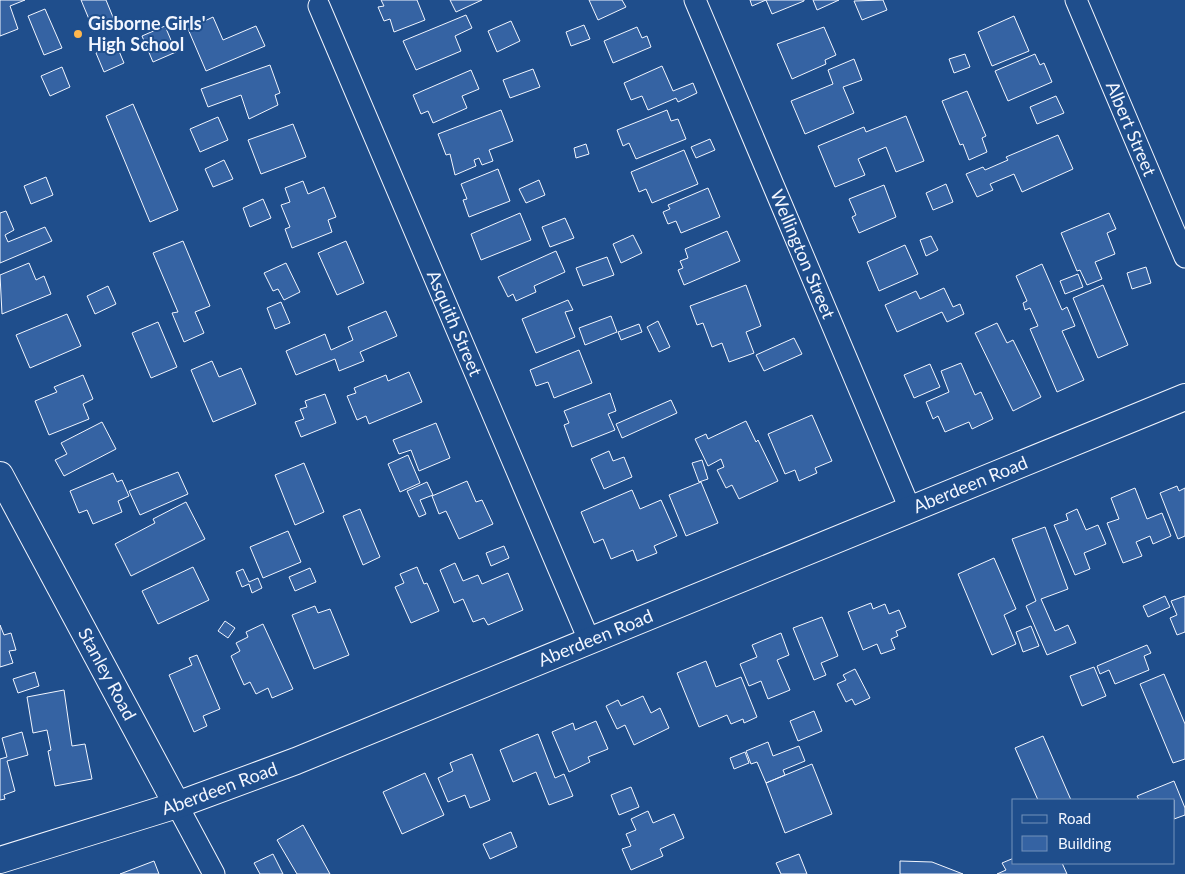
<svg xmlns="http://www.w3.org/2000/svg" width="1185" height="874" font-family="Lato,sans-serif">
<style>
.building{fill:#3563a3;stroke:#f2f6ff}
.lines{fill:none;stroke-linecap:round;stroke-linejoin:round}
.minor-casing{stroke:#f2f6ff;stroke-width:23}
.tertiary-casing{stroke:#f2f6ff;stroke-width:28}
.minor{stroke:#1f4e8c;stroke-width:21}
.tertiary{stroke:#1f4e8c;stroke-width:26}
.poi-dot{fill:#ffb74d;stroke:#1f4e8c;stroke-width:2}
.labels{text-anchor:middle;stroke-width:4;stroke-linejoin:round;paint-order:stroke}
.poi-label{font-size:18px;font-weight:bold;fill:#f2f6ff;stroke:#1f4e8c;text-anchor:start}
.street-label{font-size:18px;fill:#f2f6ff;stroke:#1f4e8c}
</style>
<rect width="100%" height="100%" fill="#1f4e8c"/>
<path class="building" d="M0,0H25L10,6L18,29L0,36Z
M81,0H106L115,22L94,31Z
M381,0H417L425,20L394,32L390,19L384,21L378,7L384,6Z
M450,0H482L456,12Z
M589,0H622L626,7L598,20Z
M750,0H804V1L772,14L766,0L752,6Z
M813,0H839L817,10Z
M883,0L887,10L862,20L854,1Z
M45,9L62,48L44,55L28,16Z
M466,15L472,28L455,36L461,51L416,70L403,41Z
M1014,16L1029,51L992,66L978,32Z
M213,17L223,40L256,26L265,46L206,71L188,29Z
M511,21L520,41L497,52L488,31Z
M584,25L590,39L571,46L566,32Z
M165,26L176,52L153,62L142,36Z
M637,27L642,38L647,36L651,47L613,63L604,41Z
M824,27L836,55L825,60L826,64L792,79L777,44Z
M116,44L124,63L104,72L96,53Z
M965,54L970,67L954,73L949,59Z
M1035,54L1040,65L1044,63L1052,82L1008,101L995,71Z
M854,59L862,80L843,87L854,113L805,134L791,101L833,84L828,70Z
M270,65L280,93L275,95L278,105L249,119L241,95L208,107L201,89Z
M662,66L673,91L693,83L697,93L678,102L676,98L648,110L642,96L631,100L624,83Z
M62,67L70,87L50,96L41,76Z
M533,69L540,87L510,98L503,80Z
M471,70L479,89L462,96L467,108L433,123L428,111L421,114L413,95Z
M967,91L986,136L982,138L987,152L969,160L963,144L960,145L942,101Z
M1056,96L1064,113L1037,124L1030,107Z
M133,104L178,210L150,222L106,116Z
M501,110L513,141L489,150L493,161L482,165L479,158L474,160L476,166L455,175L450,154L446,155L438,134Z
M667,110L671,121L678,119L686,139L636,159L629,143L623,146L617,130Z
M906,116L924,161L896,172L886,147L858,159L865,175L835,187L818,146L864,127L866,132Z
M218,117L228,140L200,152L190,129Z
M293,124L306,157L261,174L248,140Z
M1058,135L1073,169L1022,192L1014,174L990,184L993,190L977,197L966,174L983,167L985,170L1008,160L1006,157Z
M710,139L715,150L696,158L691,147Z
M586,144L589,154L576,158L574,148Z
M684,150L698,184L652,203L646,189L639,192L631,172Z
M224,160L233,179L213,187L205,169Z
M498,169L510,201L469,217L463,200L467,199L461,184Z
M46,177L53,195L31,204L24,186Z
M539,180L545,195L526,203L519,189Z
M303,181L308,194L324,187L336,217L328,220L332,232L292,248L285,229L290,227L281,205L290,202L285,188Z
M946,184L953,202L933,210L926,193Z
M884,185L896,217L859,233L852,217L856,215L849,199Z
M708,188L720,217L681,233L676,221L668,224L663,212L670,209L668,205Z
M263,199L271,218L250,227L243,208Z
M6,211L14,230L5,235L8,242L45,227L52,241L0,263V213Z
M520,213L531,240L481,260L471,234Z
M1109,213L1116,229L1107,233L1115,254L1095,262L1102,279L1087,285L1080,270L1077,271L1061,233Z
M565,218L574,238L550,247L542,227Z
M727,231L740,261L684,285L678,270L683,268L680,261L688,258L685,249Z
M633,235L642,253L621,263L613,244Z
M931,236L938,250L926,256L920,240Z
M183,241L210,306L195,312L204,333L184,342L172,313L178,312L153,253Z
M346,241L364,283L337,295L318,253Z
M905,245L918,274L879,291L867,262Z
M556,251L565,272L534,286L536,292L516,301L513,294L508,297L498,277Z
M607,257L614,275L583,286L576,268Z
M29,263L36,280L44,276L51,294L2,314L0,275Z
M286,263L300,292L284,300L278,289L273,291L264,273Z
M1042,264L1062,310L1067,307L1075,326L1062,331L1084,380L1057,392L1030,329L1038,326L1030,308L1025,310L1023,303L1027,301L1016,276Z
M1146,267L1151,283L1132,289L1127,273Z
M1078,274L1083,287L1065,294L1060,281Z
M746,285L761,326L746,332L754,353L729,362L722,343L712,347L703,323L697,325L690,306Z
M1103,285L1128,345L1098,358L1073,298Z
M108,286L116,304L95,314L87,296Z
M944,288L953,307L960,304L964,314L947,322L942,312L897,332L885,305L916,291L920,299Z
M568,300L573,310L565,312L575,337L536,353L522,319Z
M281,302L290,323L275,329L267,308Z
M386,311L397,336L360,352L364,361L339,371L335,359L296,375L286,351L325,334L331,350L353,340L348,327Z
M67,314L81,346L30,368L16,335Z
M611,316L617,332L585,345L579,328Z
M658,321L670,347L659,352L647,327Z
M158,322L177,367L151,378L132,333Z
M997,323L1007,343L1013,340L1041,397L1013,411L975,333Z
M639,324L642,332L621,340L618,332Z
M794,338L802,354L764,371L756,355Z
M579,350L592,383L554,398L548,382L536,386L530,370Z
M212,361L219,377L241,368L256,404L213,422L191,370Z
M961,363L975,395L981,392L993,419L972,429L969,422L945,432L938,416L933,419L926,402L949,392L941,371Z
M930,364L940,387L914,398L904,375Z
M409,372L422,402L369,424L366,416L357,420L347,396L356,393L354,388L386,375L388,381Z
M83,375L93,399L83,404L89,419L49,435L35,401L57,392L54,387Z
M610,393L616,411L608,414L615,430L572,447L564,425L569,423L564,411Z
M325,394L336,423L301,437L295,422L304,419L300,409L307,407L305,401Z
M671,400L677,413L622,438L616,424Z
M812,415L832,461L815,468L817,473L799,481L795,470L785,474L768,434Z
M746,421L756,442L758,440L778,481L739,499L732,485L726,488L717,470L724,467L721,459L708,466L695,439L706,434L708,439Z
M102,422L116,449L64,476L55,460L67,454L61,443Z
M436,423L450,458L419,471L411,450L399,454L393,440Z
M609,451L613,461L624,457L632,477L604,489L591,459Z
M408,455L420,483L400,492L388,464Z
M702,460L708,479L699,482L692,463Z
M304,463L324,512L295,525L275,475Z
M178,472L188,494L140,515L129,491Z
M113,473L117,482L122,480L129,496L118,501L122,512L93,524L87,510L79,513L70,491Z
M467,481L476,502L482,500L493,524L459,539L446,511L439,514L432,496Z
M427,482L433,495L420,500L426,514L419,517L407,491Z
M701,482L718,523L686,536L669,495Z
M1177,486L1179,491L1185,488V536L1178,539L1160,493Z
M1135,488L1147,519L1162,513L1171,536L1153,544L1150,536L1136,542L1142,556L1123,563L1107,523L1119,519L1111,498Z
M632,490L640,509L661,500L677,536L654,546L657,553L637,561L633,550L611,559L603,539L594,543L581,512Z
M186,502L205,539L131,576L115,544L155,523L153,519Z
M360,509L380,557L363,565L343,516Z
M1077,509L1086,530L1098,525L1106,544L1084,553L1090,569L1075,575L1054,525L1068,520L1066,514Z
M1045,527L1068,589L1041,599L1055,631L1068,625L1076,643L1047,655L1026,606L1036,601L1012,539Z
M288,531L301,562L263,578L250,547Z
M504,546L509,558L491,566L486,553Z
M994,558L1016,609L1004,615L1016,644L992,655L958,574Z
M455,563L463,581L478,575L482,584L508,573L523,610L488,625L484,618L473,622L463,599L454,603L440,570Z
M193,567L209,600L158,624L142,591Z
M417,567L424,584L427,583L439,611L411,623L395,587L404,583L400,574Z
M310,568L316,582L295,591L289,577Z
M243,569L249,582L258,578L262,588L252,593L249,584L242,587L236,572Z
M1165,596L1170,607L1148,617L1143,606Z
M1185,596V632L1177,635L1170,618L1177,615L1171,601Z
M871,603L873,609L885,604L889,614L899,610L906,627L896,631L898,636L891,639L895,649L881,654L877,644L863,650L848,612Z
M315,606L318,613L330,609L349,655L314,669L292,615Z
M822,617L838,656L821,663L826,675L814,680L793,628Z
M225,621L235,628L228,638L218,631Z
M263,624L293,689L272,698L268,688L256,694L250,682L244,685L231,656L240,651L236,643L248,637L246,632Z
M0,625L4,635L11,633L16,650L9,651L13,663L0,667Z
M1031,626L1039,646L1023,652L1016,632Z
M781,633L789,655L777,660L790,690L768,699L761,681L749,686L740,664L757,657L752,645Z
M1147,645L1151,653L1144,656L1149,670L1115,684L1109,670L1100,674L1097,666Z
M197,655L220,709L203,716L207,726L194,732L169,675L192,665L189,658Z
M706,661L716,687L741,677L757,717L744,723L743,719L731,724L727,715L699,727L677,673Z
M1094,667L1106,696L1082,706L1070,676Z
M855,669L870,698L855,705L852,699L846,702L837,684L846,680L843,675Z
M35,672L39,686L18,693L13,679Z
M1164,674L1185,724V759L1173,763L1140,684Z
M64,690L72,746L85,744L92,779L55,786L48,751L51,750L47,730L33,733L27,697Z
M643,696L651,713L660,708L669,728L634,745L625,725L617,729L606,706L618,700L621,706Z
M814,711L822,731L798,741L790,721Z
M596,721L608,749L588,757L590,762L569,772L552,732L573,723L575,730Z
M22,732L28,755L7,761L15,791L4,795L5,799L0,800V759L7,757L2,738Z
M538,734L555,778L564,774L573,796L549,805L536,772L513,782L500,750Z
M1043,736L1071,800H1038L1015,748Z
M768,742L773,756L799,746L805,761L783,770L785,775L766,783L757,762L751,764L746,751Z
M745,752L749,763L734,769L730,758Z
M472,754L490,800L470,808L465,795L448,802L438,778L453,771L450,763Z
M812,764L832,814L785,833L766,783Z
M425,773L444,815L402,834L383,792Z
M1174,781L1185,808V815L1174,819V800H1139L1137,796Z
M631,787L639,807L619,815L611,795Z
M648,811L653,823L674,814L684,838L660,849L663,856L631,870L622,849L631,846L626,834L636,830L631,819Z
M303,825L330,874H297L277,840Z
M511,832L517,847L490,859L483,844Z
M273,854L283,874H260L254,863Z
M799,854L807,874H781L776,863Z
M1014,858V863H1062L1067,874H997L1006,870L1002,863Z
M154,861L159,874H120Z
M900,861L932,862L963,874H900Z"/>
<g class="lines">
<defs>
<g id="minor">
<path id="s1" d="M695,0L910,509"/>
<path id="s2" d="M1076,0L1185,257"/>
<path id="s3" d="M319,6L589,640"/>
<path d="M177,805L214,874"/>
</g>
<g id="tertiary">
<path id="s4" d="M0,475L177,805"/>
<path id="s5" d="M0,860L177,805L296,761L1185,397"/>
</g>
</defs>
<use href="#minor" class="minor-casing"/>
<use href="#tertiary" class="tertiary-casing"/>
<use href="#minor" class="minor"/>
<use href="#tertiary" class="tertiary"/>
</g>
<circle class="poi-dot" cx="78" cy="34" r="5"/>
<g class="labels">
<g class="poi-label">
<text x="88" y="30">Gisborne Girls'<tspan x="88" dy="21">High School</tspan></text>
</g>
<g class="street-label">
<text dy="6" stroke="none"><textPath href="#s2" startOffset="140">Albert Street</textPath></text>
<text dy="6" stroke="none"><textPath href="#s1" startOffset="276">Wellington Street</textPath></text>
<text dy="6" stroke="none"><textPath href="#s3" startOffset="345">Asquith Street</textPath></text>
<text dy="6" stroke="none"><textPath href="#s5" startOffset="1041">Aberdeen Road</textPath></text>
<text dy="6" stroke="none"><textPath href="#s5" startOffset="636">Aberdeen Road</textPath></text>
<text dy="6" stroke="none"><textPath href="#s4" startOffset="226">Stanley Road</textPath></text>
<text dy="6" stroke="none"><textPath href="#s5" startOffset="231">Aberdeen Road</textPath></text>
</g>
</g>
<rect x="1012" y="799" width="162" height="65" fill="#1f4e8c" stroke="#7391ba"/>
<rect x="1022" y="815" width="25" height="8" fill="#1f4e8c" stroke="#7391ba"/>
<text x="1058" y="824" font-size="15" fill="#f2f6ff">Road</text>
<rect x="1022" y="836" width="25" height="15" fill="#3563a3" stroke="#7391ba"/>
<text x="1058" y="849" font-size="15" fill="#f2f6ff">Building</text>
</svg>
